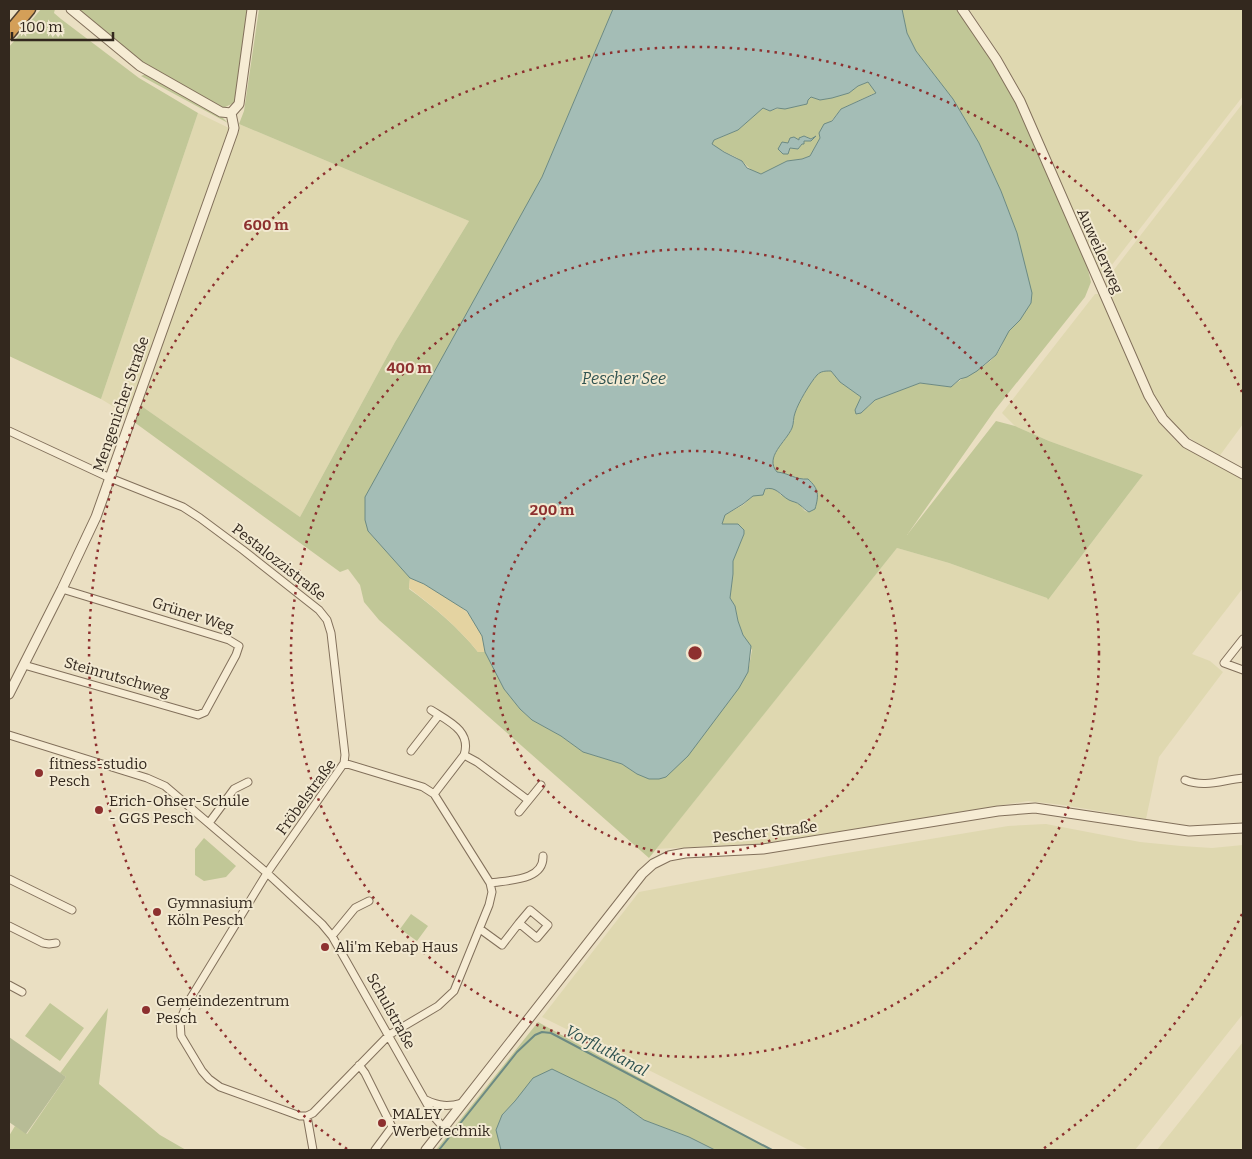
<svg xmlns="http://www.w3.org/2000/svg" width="1252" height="1159" font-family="Bitter,serif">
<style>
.farmland{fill:#dfd8b0}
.green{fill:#c1c797;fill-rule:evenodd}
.sand{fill:#e4d3a1}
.cemetery{fill:#b7bc96}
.water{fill:#a4bdb6;stroke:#6c8a83;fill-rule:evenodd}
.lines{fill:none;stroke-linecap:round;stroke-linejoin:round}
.stream{stroke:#6c8a83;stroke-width:2}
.minor-casing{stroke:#82705b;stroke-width:9}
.tertiary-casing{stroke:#82705b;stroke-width:11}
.motorway-casing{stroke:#503f2f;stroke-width:15}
.minor{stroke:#f6ecd4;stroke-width:7}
.tertiary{stroke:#f6ecd4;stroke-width:9}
.motorway{stroke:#d49f58;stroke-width:12}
.ring{fill:none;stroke:#8d302f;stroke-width:2.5;stroke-dasharray:2.5 5}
.poi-dot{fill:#8d302f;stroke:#f2e9d1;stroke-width:2}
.labels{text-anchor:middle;stroke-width:4;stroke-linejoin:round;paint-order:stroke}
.street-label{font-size:15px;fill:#33281e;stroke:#f2e9d1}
.poi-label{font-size:15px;fill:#33281e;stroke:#f2e9d1;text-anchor:start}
.water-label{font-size:16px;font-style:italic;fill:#2e5250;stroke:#f2e9d1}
.centre{fill:#8d302f;stroke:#f2e9d1;stroke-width:2.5}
.ring-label{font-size:15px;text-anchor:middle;font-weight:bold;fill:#8d302f;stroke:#f2e9d1;stroke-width:4;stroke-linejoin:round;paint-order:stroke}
</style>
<rect width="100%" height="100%" fill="#eadfc2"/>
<path class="farmland" d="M969,9H1243V96L1104,275L1100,274L1043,144L1022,94L1000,55Z
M1243,103V424L1218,458L1180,431L1165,414L1150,391L1105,285L1106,280Z
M198,113L229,128L230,130L129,416L101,399Z
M239,124L469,221L395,342L300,517L140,405Z
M1095,294H1098L1102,297L1155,418L1176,441L1243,479V588L1192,654L1210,661L1223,672L1159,757L1146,819L1063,805L1028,801L768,843L656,849L897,548L949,563L1047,598L1048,600L1143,475L1049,441L1015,426L1002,413Z
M1046,824L1140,842L1181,846L1212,848L1243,845V1014L1135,1150H809L542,1017L639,892L829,856L1008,826Z
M1243,1042V1150H1157Z"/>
<path class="green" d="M41,9H55L54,13L61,19L139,78L198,113L101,399L9,356V47Z
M76,9H249L234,103L223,108L143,65Z
M259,9H613L542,177L368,531L410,578L409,589C434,607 458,627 478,652H485L504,689L520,709L532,720L561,736L583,752L622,764L637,774L710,724L728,702L748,672L752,650L743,635L738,621L735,606L730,598L733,574V561L744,534L738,524H722L725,515L743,505L753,496L769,488L775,489L781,495L799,504L805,511L809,512L808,479C795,480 789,473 777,473C764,457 786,442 792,428C794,423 793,418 795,413C798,403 810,383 817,375C821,371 825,371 831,371L840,382L861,397L855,410L868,407L875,400L920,383L951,387C965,375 983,370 996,355C1002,348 1004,338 1009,331C1012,327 1017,323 1020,320L1017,233L1001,191L979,143L953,99L916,51L907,33L902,9H958L992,59L1022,113L1086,262L1091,282L1085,297L995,410L907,535L996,421L1015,426L1049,441L1143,475L1048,600L1047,598L949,563L897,548L649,858L379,620L364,602L360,585L348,569L340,572L134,422L140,405L300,517L395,342L469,221L239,124L244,111Z
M146,74L221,116L228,123L141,76Z
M868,82L877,92L841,109L819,136L820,138L810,156L802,159L787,161L763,174C752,172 750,169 743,162C735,155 721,152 712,144V141L738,130L763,108L770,111C782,106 796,109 808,103V100L811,97L820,100L832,98L849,93L858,86ZM805,136L811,139L816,136L811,141H804V144H802L798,149L789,148L788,154L782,153L779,147L783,142L788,144L790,138L799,140Z
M204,838L236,866L226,877L204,881L195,875V849Z
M411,914L428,926L417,941L400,929Z
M50,1003L84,1028L60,1061L25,1036Z
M108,1008L99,1084L160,1135L186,1150H11L9,1149V1136L15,1126L27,1134L66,1077L60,1073Z
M538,1022L771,1150H715L689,1137L644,1120L616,1100L515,1101L502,1115L496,1130L501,1150H436Z"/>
<path class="sand" d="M410,578C435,589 474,608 482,636C484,641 484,647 485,652H478C458,627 434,607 409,588Z"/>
<path class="cemetery" d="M9,1037L66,1077L26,1134L9,1122Z"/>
<path class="water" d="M613,9H902L907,33L916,51L953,99L979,143L1001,191L1017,233L1032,293L1031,303L1020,320L1009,331L996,355L977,371L967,377L960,379L951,387L920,383L875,400L861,413L856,414L855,410L861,397L840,382L831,371C825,371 821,371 817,375C810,383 798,403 795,413C793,418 794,423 792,428C786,442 764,457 777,472C789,473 795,480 808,479C819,489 819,495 815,509L809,512C805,510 804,508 800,505C797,502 793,502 789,500C780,495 776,486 765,489L763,495L753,496L743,504L725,515L722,524H738L744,530V534L733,561V574L730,598L735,606L738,621L743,635L751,646L748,672L739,688L688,756L666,777L659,779H649L637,774L622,764L583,752L561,736L532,720L520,709L504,689L485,652L482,636L467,611L424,584L410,578L368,531L365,520V497L542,177ZM868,82L876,93L841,109L832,121L824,124L819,133L820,138L810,156L802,159L787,161L761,174L747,168L742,161L724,152L712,144L714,140L738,130L763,108L770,111L777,108L785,109L807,104L808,100L811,97L820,100L832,98L849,93L858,86Z
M804,136L811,139L816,136L811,141H804V144H802L798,149L790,148L788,154H783L778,149L782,142L788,143L790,138L794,137L799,140V138Z
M552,1069L616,1100L644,1120L689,1137L715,1150H501L496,1130L502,1115L515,1101L533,1078Z"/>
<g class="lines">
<path class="stream" d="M439,1150L517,1052L535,1035L542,1032L551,1033L772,1150"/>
<defs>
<path id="minor" d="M9,431L110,478L183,507L200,518L243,550L319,610L327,620L331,633L345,755L344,763L267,873L187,1004L180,1021L181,1036L202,1071L209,1079L220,1087L300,1116H307L313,1113L389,1035L438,1006L454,991L489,905L492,892L490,883L434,794L423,787L344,763
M1243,639L1224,663L1243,670
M24,665L198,715L205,712L236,655L239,646L229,640L62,589
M431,710C448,721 472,731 464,755L434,794
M9,735L147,778L165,786L267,873L322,924L332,936L435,1118L443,1127
M411,751L439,715
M464,755L477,762L528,800
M1185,780C1205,788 1222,780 1243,778
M519,812L541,785
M209,823L234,789L248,782
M9,879L72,910
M490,883C508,880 544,881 543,856
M9,926L43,943L49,944L56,943
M480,929L502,945L519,923L537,938L548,925L530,910L519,923
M332,936L355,908L369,901
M9,985L22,992
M359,1065L365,1073L392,1127L375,1150
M426,1100C439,1106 448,1107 462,1103
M307,1116L313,1150"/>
<path id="tertiary" d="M71,9L140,66L221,112L231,113
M962,9L996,59L1020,101L1149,396L1163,419L1186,443L1243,474
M231,113L239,104L252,9
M9,694L62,589L96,517L233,132L234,128L231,113
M426,1150L642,874L653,864L669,856L685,853L763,849L998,811L1035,808L1189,831L1243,828"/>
<path id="motorway" d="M9,33L29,9"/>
</defs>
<use href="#minor" class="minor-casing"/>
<use href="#tertiary" class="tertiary-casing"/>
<use href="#motorway" class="motorway-casing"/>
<use href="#minor" class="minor"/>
<use href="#tertiary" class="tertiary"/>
<use href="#motorway" class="motorway"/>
</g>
<g class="ring">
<circle cx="695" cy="653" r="202"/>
<circle cx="695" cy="653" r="404"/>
<path d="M1242 914A606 606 0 0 1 1043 1149M347 1149A606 606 0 1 1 1242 392"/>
</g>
<g class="poi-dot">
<circle cx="39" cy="773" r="5"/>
<circle cx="99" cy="810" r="5"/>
<circle cx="157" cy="912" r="5"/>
<circle cx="325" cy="947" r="5"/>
<circle cx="146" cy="1010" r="5"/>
<circle cx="382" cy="1123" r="5"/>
</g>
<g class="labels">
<g class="street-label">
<text transform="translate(1100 251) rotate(66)" y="5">Auweilerweg</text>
<text transform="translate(121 404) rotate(-71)" y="5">Mengenicher Straße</text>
<text transform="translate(279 562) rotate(38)" y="5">Pestalozzistraße</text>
<text transform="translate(193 615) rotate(18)" y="5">Grüner Weg</text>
<text transform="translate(117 677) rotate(16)" y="5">Steinrutschweg</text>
<text transform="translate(306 797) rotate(-54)" y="5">Fröbelstraße</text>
<text transform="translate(765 832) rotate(-6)" y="5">Pescher Straße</text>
<text transform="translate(391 1011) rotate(61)" y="5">Schulstraße</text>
</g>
<g class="poi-label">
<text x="49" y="769">fitness-studio<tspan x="49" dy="17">Pesch</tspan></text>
<text x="109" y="806">Erich-Ohser-Schule<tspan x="109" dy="17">- GGS Pesch</tspan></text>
<text x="167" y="908">Gymnasium<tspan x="167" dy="17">Köln Pesch</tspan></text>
<text x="335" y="952">Ali'm Kebap Haus</text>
<text x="156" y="1006">Gemeindezentrum<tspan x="156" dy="17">Pesch</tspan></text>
<text x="392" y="1119">MALEY<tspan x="392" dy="17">Werbetechnik</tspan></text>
</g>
<g class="water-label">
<text x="624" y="384">Pescher See</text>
<text transform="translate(607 1050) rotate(28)" y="6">Vorflutkanal</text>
</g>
</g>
<circle cx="695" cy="653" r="8" class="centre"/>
<g class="ring-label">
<text x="266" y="230">600 m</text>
<text x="409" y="373">400 m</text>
<text x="552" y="515">200 m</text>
</g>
<rect width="1252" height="1159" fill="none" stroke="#33281e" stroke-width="20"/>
<path d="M12 32v8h101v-8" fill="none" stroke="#33281e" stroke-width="2.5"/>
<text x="20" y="32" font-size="15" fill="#33281e" stroke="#f2e9d1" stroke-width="4" paint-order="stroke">100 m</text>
</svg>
